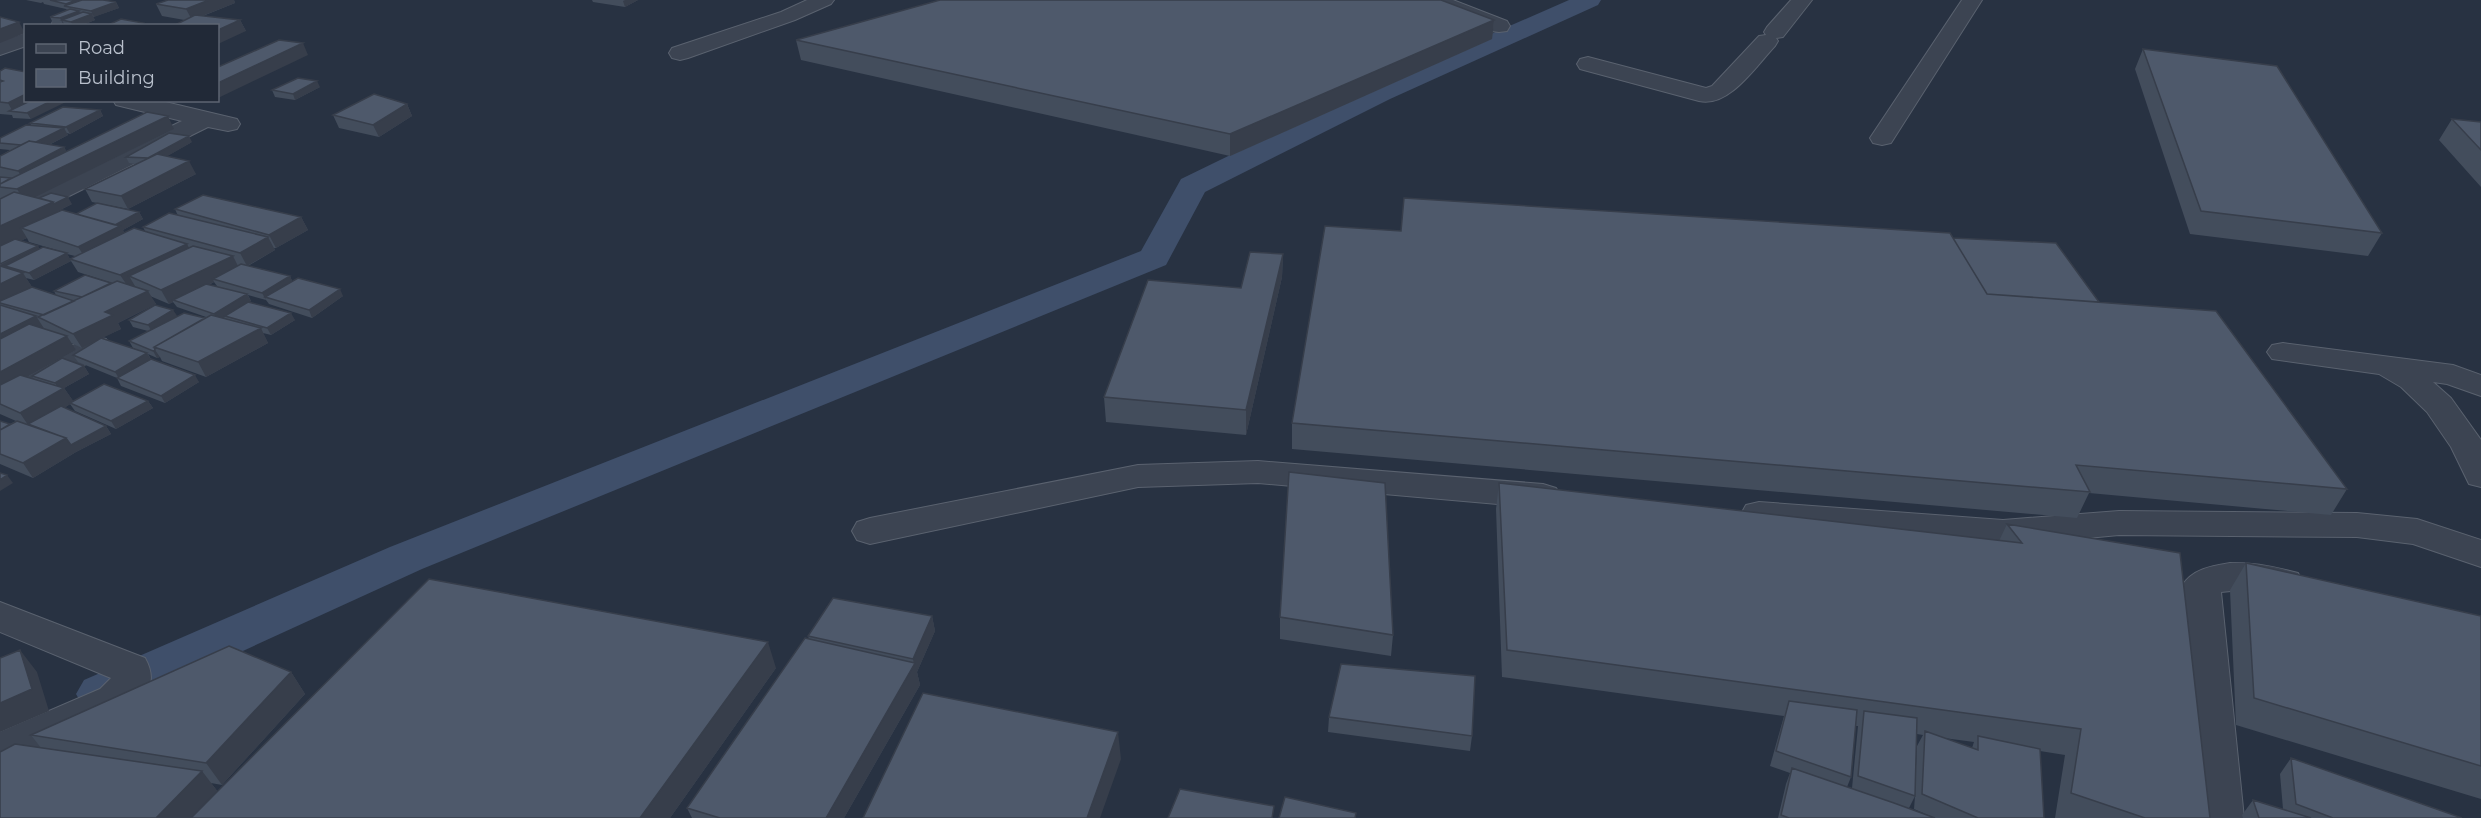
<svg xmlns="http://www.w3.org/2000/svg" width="2481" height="818" font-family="Montserrat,sans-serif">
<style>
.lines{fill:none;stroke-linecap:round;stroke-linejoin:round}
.canal{fill:#3f4f6a;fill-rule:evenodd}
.minor-casing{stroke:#5a626f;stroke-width:2}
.minor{fill:#3c4452;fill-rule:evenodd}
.wall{fill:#434d5c;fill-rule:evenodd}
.shaded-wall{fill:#373e4b}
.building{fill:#4e596b;stroke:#373e4b;stroke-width:1.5}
</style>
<rect width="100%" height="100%" fill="#283242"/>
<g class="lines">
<path class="canal" d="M1569,0H1601L1598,5L1390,99L1205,192L1166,265L422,569L118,708L101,713L84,708L76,694L84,680L390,547L1141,251L1181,179L1370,87Z"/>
<defs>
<path id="minor" d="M807,0H834L831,4L795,20L688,58L680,60L672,58L669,53L672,48L781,12Z
M1425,0H1453L1507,21L1510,26L1507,31L1499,32L1491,31L1428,4Z
M1791,0H1812L1783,37L1776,38L1778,41L1775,46C1756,66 1729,108 1699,101L1580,69L1577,64L1580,59L1588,57L1706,88L1712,86L1759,36L1766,35L1764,32L1767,27Z
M1962,0H1982L1891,143L1882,145L1873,143L1870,138Z
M63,19L71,20L74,25L51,26L53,21Z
M26,33V46L0,55V41Z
M113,100H157L237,119L240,124L237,129L228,131L208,127L45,208L36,210L27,208L23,202L27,196L182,121L116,105Z
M95,337L106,339L111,346L106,353L12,404L0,407V384L84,339Z
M2283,343L2453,365L2481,375V396L2447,384L2433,382L2451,398L2481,440V487L2469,484L2451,447L2427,412L2401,387L2379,374L2272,359L2267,352L2272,345Z
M1258,461L1543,484L1556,488L1561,496L1556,504L1543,508L1258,483L1138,487L870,544L857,540L852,531L857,522L870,518L1138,465Z
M1759,502L2003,520L2119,511L2357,513L2417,519L2481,540V567L2413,544L2357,537L2119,535L2003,546L1759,526L1746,523L1741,514L1746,505Z
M2230,563C2253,562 2276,567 2298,573L2303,583L2298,593L2284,597L2241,590L2221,592L2244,818H2198L2182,586C2192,569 2212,566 2230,563Z
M0,602L145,658C158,681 148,696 130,713L0,769V732L100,689L111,678L0,632Z"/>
</defs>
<use href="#minor" class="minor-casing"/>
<use href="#minor" class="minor"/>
</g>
<path class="wall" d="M26,0H103L116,2L119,8L93,17L95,20L80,26H65L64,24L53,23L50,17L67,10L66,9L44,4L43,2L41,3Z
M168,0H234L235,3L203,16L240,20L246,31L162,16L156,4Z
M592,0H638L625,7L593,2Z
M1494,20L1492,39L1230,156L801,60L796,40Z
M2143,49L2382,233L2368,256L2190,234L2135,69Z
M5,68L31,119L13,118L12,115L0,114V71Z
M320,87L295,100L275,97L272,90Z
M407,104L412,116L379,137L339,128L333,115Z
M100,110L103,116L70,134L67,133L68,135L49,145L64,147L66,151L174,129L34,197L72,204L58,211L59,212L76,214L139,212L143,219L123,230L124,233L145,231L143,227L178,216L175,209L301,217L308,230L276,248H274L275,250L248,266L290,276L292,281L343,296L312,318L269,304L266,300L248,295L251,301L249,302L295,320L271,335L263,333L268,343L206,377L162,361L160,357L157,358L148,354L151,359L199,382L165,403L121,386L117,378L78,362L73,355L100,339L82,348L71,343L76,350L27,377L34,379L32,376L84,366L89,374L64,388L73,401H148L153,408L116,429L75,411L70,404L64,408L106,426L111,434L76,452L33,478L0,464V421L10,424L16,421L0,414V156L10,150L0,149V138L31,125L30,123ZM27,238L29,242L60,251L40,249L20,241ZM67,254L75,256L70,259ZM71,261L78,272L112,283L54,291L56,295L32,287L26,278L34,280ZM214,282L217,286L209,285ZM150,296L169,304L173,302L177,307L206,317H177L129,320L133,327L148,331L129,341L133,348L142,352L101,338L121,329L118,323L156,304Z
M2452,119L2481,122V187L2439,140Z
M192,142L167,156L196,174L128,209L92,202L85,189L136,164L129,163L126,157Z
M1401,231L1953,238L2099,302L2347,489L2331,515L2089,493L2077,518L1292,449V423Z
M1283,254L1282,277L1246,435L1106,422L1104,397Z
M1499,483L1999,541L2007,524L2180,553L2210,818H2055L2065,755L2040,751L2044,818H1778L1786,784L1790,773L1770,766L1784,716L1502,677L1496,509ZM1855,726H1858L1852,788L1847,787L1851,777ZM1917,734L1923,735L1917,746L1915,785ZM1944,738L1974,742L1972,748ZM1915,796L1914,809L1930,816L1909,808Z
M2246,563L2481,616V799L2236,725L2230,590Z
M932,616L935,631L917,672L920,685L844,818H692L687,808L809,639L808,636Z
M1280,617L1393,635L1391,656L1280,639Z
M776,668L670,818H0L41,748L31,735L291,672L305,694L222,785L211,783L218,792Z
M1329,717L1472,736L1470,751L1328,732Z
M2291,758L2462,818H2243L2242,815L2253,800L2283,809L2280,774Z"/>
<path class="shaded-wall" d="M76,0H93L68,7L66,4Z
M209,0H234L235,3L192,20L186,9Z
M625,0H638L625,7L623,1Z
M116,2L119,8L94,17L91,11Z
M79,11L82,17L62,20L64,24H63L60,18Z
M92,14L95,20L80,26H73L71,22Z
M240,20L246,31L218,44V30Z
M1494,20L1492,39L1230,156V134Z
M19,22L25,33L0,43V29Z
M303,43L308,55L218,98V83Z
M317,81L320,87L295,100L293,94Z
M26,94V100H44L13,112L8,103Z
M53,100H70L31,119L27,113Z
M407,104L412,116L379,137L373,125Z
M100,110L103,116L70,134L66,127Z
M168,116L174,129L25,202L17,189Z
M64,128L68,135L33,153L29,146Z
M189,136L192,142L152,165L148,158Z
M64,147L71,160L26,184L18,171Z
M189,161L196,174L128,209L121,196Z
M68,197L72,204L58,211L64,220L21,228L27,238L0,250V226L53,202Z
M139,212L143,219L123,230L128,239L87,260L78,247L115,225Z
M301,217L308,230L276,248L269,235Z
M268,237L275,250L247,266L240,253Z
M187,244L194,257L129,276L135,286L129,288L120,275Z
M38,246L42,253L5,266L8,270L4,272L0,265Z
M67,253L71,261L34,280L29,273Z
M1283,254L1282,277L1246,435V410Z
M233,256L240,270L213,279L214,282L175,301L173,300V302L169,304L161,290Z
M23,273L32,287L0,302V284Z
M290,276L293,283L265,297L266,300L262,293Z
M340,289L343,296L312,318L309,310Z
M148,291L156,304L118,323L121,329L82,348L73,334L105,312Z
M247,294L251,301L226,317L225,316V317L218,321L214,314Z
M173,310L178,317L152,332L148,325Z
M291,313L295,320L271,335L267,328Z
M36,316L45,330L0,353V334Z
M261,328L268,343L206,377L198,362Z
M67,336L76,350L1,391L0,389V372Z
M155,350L160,357L157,358L153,351Z
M147,353L152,361L120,380L115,372Z
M84,366L89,374L64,388L74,402L30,428L20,413L60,390L55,383Z
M195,375L199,382L165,403L161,396Z
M148,401L153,408L116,429L111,421Z
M106,426L111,434L76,452L33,478L23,463L66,438Z
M7,475L13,483L0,491V480Z
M932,616L935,631L917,672L920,685L844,818H826L914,665L913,659Z
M768,642L776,668L670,818H640Z
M20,650L37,672L49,711L0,732V703Z
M291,672L305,694L222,785L206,763Z
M1118,732L1121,759L1100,818H1087Z
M202,771L218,792L194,818H156Z"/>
<path class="building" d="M50,0H76L66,4Z
M82,0H103L116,2L91,11L64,6Z
M168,0H209L186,9L156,4Z
M940,0H1441L1494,20L1230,134L796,40Z
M70,9L79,11L60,18L50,17Z
M83,12L92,14L71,22L62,20Z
M195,15L240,20L218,30V26H173Z
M0,17L19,22L0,29Z
M121,19L143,23L137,26H106Z
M279,40L303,43L218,83V67Z
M2143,49L2277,66L2382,233L2201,211Z
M5,68L26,72V94L8,103L0,102V82L3,81L0,80V71Z
M298,78L317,81L293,94L272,90Z
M374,94L407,104L373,125L333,115Z
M32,100H53L27,113L9,111Z
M63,107L100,110L66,127L30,123Z
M147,112L168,116L17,189L0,187V184Z
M2452,119L2481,122V150Z
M26,125L64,128L36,142L29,141L21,145L0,143V138Z
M169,133L189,136L148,158L126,157Z
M29,141L64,147L18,171L0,167V156Z
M157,154L189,161L121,196L85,189Z
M0,177L11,178L0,184Z
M14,192L53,202L0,226V199Z
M51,193L68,197L54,204L53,202L39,198Z
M203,195L301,217L269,235L175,209Z
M1404,198L1950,233L1987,294L2216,311L2347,489L2076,465L2090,492L1292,423L1325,226L1401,231Z
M97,203L139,212L115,225L76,214Z
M62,210L120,226L78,247L21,228Z
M169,213L268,237L240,253L143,227Z
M134,228L187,244L120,275L70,259Z
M1953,238L2056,243L2099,302L1987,294Z
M15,239L38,246L0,264V246Z
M193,246L233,256L161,290L129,276Z
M43,247L67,253L29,273L5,266Z
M1250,252L1283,254L1246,410L1104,397L1148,280L1241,288Z
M241,264L290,276L262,293L213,279Z
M0,266L23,273L0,284Z
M85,275L111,283L82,297L54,291Z
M298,278L340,289L309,310L265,297Z
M117,281L148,291L105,312L113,315L73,334L38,317Z
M206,284L247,294L214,314L173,300Z
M32,287L74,301L44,315L0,303V301Z
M248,302L291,313L267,328L225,316Z
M0,305L36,316L0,334Z
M155,305L173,310L148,325L129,320Z
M184,313L205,318L154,347L155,350L153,351L129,341Z
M211,315L261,328L198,362L154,347Z
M29,324L67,336L0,372V339Z
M101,338L147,353L115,372L73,355Z
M62,358L84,366L55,383L32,376Z
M151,359L195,375L161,396L117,378Z
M20,375L64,388L20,413L0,404V385Z
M104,384L148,401L111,421L70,403Z
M61,406L106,426L71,445L66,438L28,424Z
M0,421L10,424L0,430Z
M17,421L66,438L23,463L0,454V430Z
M1289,472L1385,483L1393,635L1280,617Z
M0,473L7,475L0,480Z
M1499,483L2022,543L2007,524L2180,553L2210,818H2145L2071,793L2081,729L1507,650Z
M2246,563L2481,616V766L2254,698Z
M429,579L768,642L640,818H191Z
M833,598L932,616L913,659L808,636Z
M805,638L915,663L826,818H720L687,808Z
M229,646L291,672L206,763L31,735Z
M20,650L32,689L0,703V658Z
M1341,664L1475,676L1472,736L1329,717Z
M923,693L1118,732L1087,818H863Z
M1789,701L1857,710L1851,777L1776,751Z
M1864,711L1917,718L1915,796L1858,776Z
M1925,731L1978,750V736L2040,749L2044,818H1978L1922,794Z
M15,744L202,771L156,818H0V752Z
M2291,758L2462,818H2333L2296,804Z
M1792,768L1894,803L1935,818H1789L1781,815Z
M1180,789L1274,806L1272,818H1168Z
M1285,797L1356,813L1355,818H1279Z
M2253,800L2311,818H2259Z"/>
<rect x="24" y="24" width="195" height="78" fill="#212937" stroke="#5e6573" stroke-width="1.5"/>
<rect x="36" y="44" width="30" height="9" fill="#3c4452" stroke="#5e6573" stroke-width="1.5"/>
<text x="78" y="54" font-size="18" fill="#b9c0cc">Road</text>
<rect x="36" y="69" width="30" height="18" fill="#4e596b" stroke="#5e6573" stroke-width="1.5"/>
<text x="78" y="84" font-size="18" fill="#b9c0cc">Building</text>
</svg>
